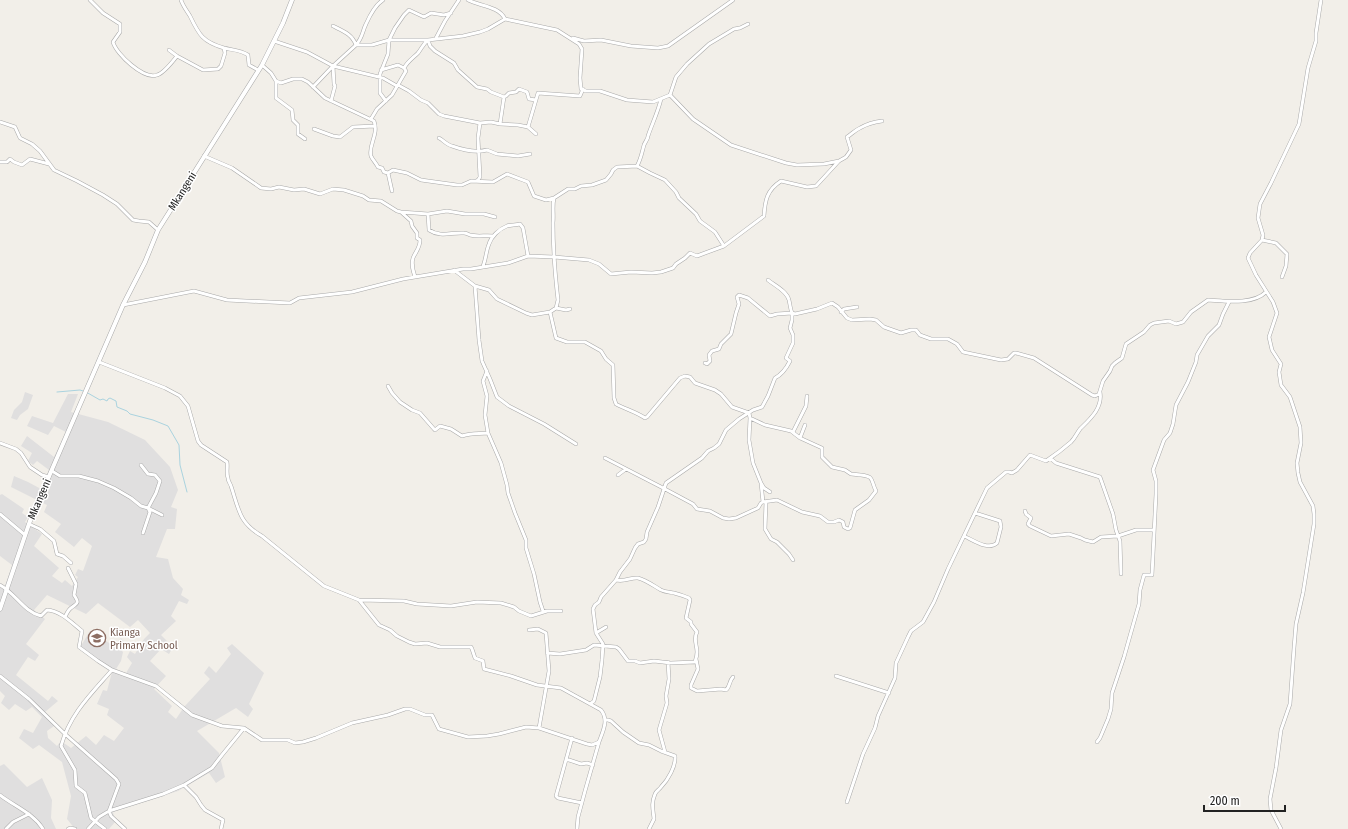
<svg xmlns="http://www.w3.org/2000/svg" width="1348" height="829" font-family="'Fira Sans Condensed',sans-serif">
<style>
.residential{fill:#e0dfdf;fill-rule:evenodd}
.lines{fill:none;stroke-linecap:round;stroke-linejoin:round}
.stream{stroke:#aad3df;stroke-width:1}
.minor-casing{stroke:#a9a9a9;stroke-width:4}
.tertiary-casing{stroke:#a9a9a9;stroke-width:5}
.minor{stroke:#fff;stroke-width:3}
.tertiary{stroke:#fff;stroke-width:4}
.labels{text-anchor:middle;stroke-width:3;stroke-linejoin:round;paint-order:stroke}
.street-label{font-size:11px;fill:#222;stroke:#fff}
.education-label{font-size:11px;fill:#785e54;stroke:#fff;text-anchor:start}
</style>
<rect width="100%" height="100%" fill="#f2efe9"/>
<path class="residential" d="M25,392L33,395L28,409L20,415L17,420L11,418L14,410L22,402Z
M68,394H78L71,412L108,422L145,440L170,467L178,490L171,507L177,509L175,529H167L156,557L168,559L173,578L183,589L181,595L189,600L187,604L179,601L171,616L176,621L161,635L173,647L169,654L161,649L150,661L166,676L154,689L172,706L168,712L176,719L184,707L210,679L204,673L209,666L216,673L231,654L227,648L232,644L264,673L249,704L253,709L248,717L236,708L197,731L219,753L225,777L216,783L209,773L178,791L113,812L115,822L109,829H75L67,819L71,796L62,762L39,745L33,749L19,738L24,729L33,733L42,717L32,707L26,711L15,704L9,710L1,703L5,696L0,691V584L5,586L12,565L0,556V495L2,494L24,509L22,513L28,517L25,522L42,534L34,546L59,568L52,576L62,583L65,580L72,586L78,577L75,575L78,569L83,571L92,546L82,538L74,547L55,532L61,524L44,512L47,505L11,487L14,476L28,482L41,489L49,470L37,461L33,465L28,461L32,453L21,446L27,436L54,457L66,432L54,426L48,435L27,426L32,416L53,423ZM47,595L86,614L98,603L130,627L138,620L150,633L144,639L135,654L130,651L127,657L132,663L126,673L116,669L121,661L123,652L120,649L124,642L121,638L114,646L90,631L79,649L112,672L107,691L103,690L97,704L109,709L107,715L124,728L114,741L104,735L96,745L86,736L71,748L61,741L57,746L48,738L47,731L57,724L45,712L58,701L52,696L48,701L16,675L28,657L35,661L39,655L26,644L45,619L34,610Z
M4,764L27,787L42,778L52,800L51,818L56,829H0V766Z"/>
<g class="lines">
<path class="stream" d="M57,392L80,390L83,391
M86,392L100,400L103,399L107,401L108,399L110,398L116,401L117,407L127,411L130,414L153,420L168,426L179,445L180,465L187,492"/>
<defs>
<path id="minor" d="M90,0L103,13L120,24V32L113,42C116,54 144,80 157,75C164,73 173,61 177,56
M181,0C183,6 187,11 190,16C199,35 203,42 224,48C232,50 241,50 248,55L249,65L258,70
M468,0C479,6 499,6 505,19
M333,26C343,31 352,34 356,45C363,37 362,32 366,24C370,15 375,5 383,0
M436,38L445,21L459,0
M573,38L584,41L601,40L631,46L658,48L668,46L733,0
M274,41L307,52L333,66L383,78L397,86
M169,50L177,56L203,70L218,69L221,66L225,53L224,48
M262,65L271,73L276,81L281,83L293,79H302L308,82L325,98L374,121C379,135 368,145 371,156C372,159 376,163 378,167L382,168L384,172L388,173L392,191
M381,70L398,65L404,68C408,61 413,58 418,53C422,48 423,44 428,40L430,46L435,51L454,63L458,70L477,87L487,89L491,92L504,97
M276,81V98L292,110L293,120L298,125V134L305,139
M398,85L409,91L421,100L428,103L439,114L444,116L480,123L491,122L500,124L518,125L528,127L536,134
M313,87L333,66L356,45H372L389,40H428L463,36L480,32L488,29L505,19L557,30L579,44L582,49L580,78L581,89L586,91H600L627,100L653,102L670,95L676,77L687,64L709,44L734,29L740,28L748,24
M670,95L693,119L731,145L786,163L797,165L824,164L839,161L846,157L851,150L847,137C852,134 855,130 860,128C867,124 874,122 882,121
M331,101L335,86L334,84L333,66
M386,101L380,93V74L388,54L389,40L395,28L404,15L409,10L424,17L431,13L444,15L451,13
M371,119L377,109L392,95L406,71L404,68
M0,122L15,127L20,138L32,144L40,151L54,170L77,181L103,195L117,204L133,220L139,221L149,222L158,230
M500,124L504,97L506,96L509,93L516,92L519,89L527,92L529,99L536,100
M528,127L538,93L580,96L583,89
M314,129L333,136L340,137L353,127L375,126
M439,138C443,140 447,145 452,146C463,150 476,153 487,150L497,154L518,156L530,154
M204,156L232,168L261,188L271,189L279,187L294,190L304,189L320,194L333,189L344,190L363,196L369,200L381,201L397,211L401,212L411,221L412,226L417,233V238L420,240C420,248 416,251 413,258C411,265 413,271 415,277
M0,162H7L10,159L14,162L22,165L30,159L49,164
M637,166L650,173L665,180L676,192L679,198L696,214L700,221L715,232L724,246
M388,173L393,170L407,173L421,180L457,185H462L471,181L493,182L507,174L528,182L534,196L546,200L554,198L568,189H575L581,186L592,185L606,180L611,174L613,170L617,167L637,166C641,159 642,152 644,145C645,142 648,139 648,136C652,124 658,112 661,99
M476,181L478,180L480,177L478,138L480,123
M401,212L428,214L447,211L465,214H484L495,217
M428,214L429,230C441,238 451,232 464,233C466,233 468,234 470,235C477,237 486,235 493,236
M1262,240L1276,243L1287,254L1286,266L1282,277
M483,266C486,259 486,251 489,244C491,237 499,229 507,226C510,225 516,225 520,224L523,228L528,256
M454,270L475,286L489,290L497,299L526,313L532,315L550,312L556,338L567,342H585L601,351L606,359L613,365L614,398L616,404C625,409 636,412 645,418L647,417L680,378L685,376L690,377L695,383L715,390L721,394L732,407L749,413L750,418L765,425L791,431L800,438L822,448V457L832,467L845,470L851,474C855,474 857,475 861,475C875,477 870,479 876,491L869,500L855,510L850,528L848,529L844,527L843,522L839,520L834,522H828L820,516L802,512L777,500L763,502L761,483
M768,280C774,285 787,291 789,300C790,304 790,308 792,313L795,314L817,309L832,303L838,307L847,318L852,320L870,319L876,320L884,327L901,333L911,330H916L920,335L931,339H948L957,344L963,352L1001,360L1008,359L1014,353H1016L1034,358L1092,395L1095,396L1099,394L1103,381L1110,371L1112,366L1115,363L1122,358L1126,344L1144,332L1150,325L1154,323L1169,321L1176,324L1183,322L1191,312L1208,300C1225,301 1253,305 1266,292
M475,286L479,340L482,361L490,379L497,397L509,406L544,424L576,444
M123,305L194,291L227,300L290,303L299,298L352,292L403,279L463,269H471L508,263L528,256L554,257L589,260L599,264L611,274L631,272L652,273L661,272L673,268L676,264L685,258L690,253L697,256L724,246L764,216C765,200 767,190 781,181L807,187L816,186L839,161
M556,308L566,310L570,309
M550,312L556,308L558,300C555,274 553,248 553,223C554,214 552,207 554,198
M841,312L844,309L857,307
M99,362L165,388L180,396L188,406L198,441L201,445L227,462C228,467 226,473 228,478C228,481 230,483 231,486C239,510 239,523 262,536L324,586L359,600L404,601L417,604L451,606L477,602L501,603L514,607L519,611L531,616L547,611H561
M487,371L483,381L487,396L485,415L488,433L501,463L507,485L508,493L515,513L526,540V548L534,574L540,602L543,611
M388,386L392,393L400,402L412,410L420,413L434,429L435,430L440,426L451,429L462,436C472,433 478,434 488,433
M750,418L749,440L753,463L761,483L764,488L770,492
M793,432L806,406L807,396
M800,438L805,425
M0,443L16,449L21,453L30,467L42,475L49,477
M605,458L665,489L693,504L697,509L710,511L723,518L729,519L736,518L758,508L761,503L763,502
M1050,458L1056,463L1100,477L1113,514L1116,530L1120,541L1121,574
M141,465L148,474L155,475L160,481L156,493L148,508L150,512L143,533
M52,471L60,476H79L98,481L114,488L131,498L141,506L148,508L162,515
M618,475L626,469
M766,502L765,529L771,539L777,542L789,554L793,560
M1025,511L1026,514L1031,518L1028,524L1030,526L1051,536L1069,534L1081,538L1085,540L1093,542L1101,537L1118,536L1136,530H1154
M0,514L25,535
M29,524L40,529L54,541L57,554L63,556L71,563
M964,536C973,540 988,551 997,543L1001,527L1000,521L975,513
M0,585C15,593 24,612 41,616L47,610C61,611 72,623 82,631L79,647L98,661L112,670L156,686L192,715L222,726L244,728L262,740H288L295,743L303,742L316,738L352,723L388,715L405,709H410L425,715H432L439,729L468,737L487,736L499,734L526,727L539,728L587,744L592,745L599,742C603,731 609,720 601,710L561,688L537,685L511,676L484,669L483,661L475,658L472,649L471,647H440L427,643L415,644L409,642L397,636L390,630L379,625L359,600
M65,617C66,615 68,610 71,608C77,603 80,604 74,595L76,584L68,568
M529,630L538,629L546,633L549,671L539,728
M596,633L593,609L595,605L599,602L601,597L616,580L620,572L630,559L635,548L638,544L644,542L646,539L647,532L658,507L666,483L702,458L708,451L714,448L719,444L726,430L739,419L753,410L762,407L768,396L775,378C781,375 787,367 790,361L786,358L793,343V335L790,328L792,320V313L777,314L770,316L748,298L739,295L737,297L739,304L736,313L731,334L721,344L719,349L712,351L709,355L710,361L707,364L705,363
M547,653L560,654L586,650L594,645L616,647L619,649L628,661H635L640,663L654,661L671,663L695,662C696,659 697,655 697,652C697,645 693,639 697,632L691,624V622L686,618L690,600L689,598C684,596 678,594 674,593C669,592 665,592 661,590C654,586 646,580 638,578C631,577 626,582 616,580
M696,659L698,669L691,685V688L697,691L721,689L726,690C730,687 729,681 733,677
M0,676L29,699L65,734L116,779L119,784L109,811L111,816L125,829
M836,676L889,693
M590,704L594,701L600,677L602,660L603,644L596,633L606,627
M606,720H608L611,721L623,732L639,743L649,745L661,751L675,756C676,766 668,780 661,787C659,790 656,791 655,794C651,804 653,809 654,819L649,829
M572,738L556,796L558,798L582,803
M1097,742L1100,738L1108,719L1111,709L1112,693L1124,657L1139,604L1140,590L1144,575H1152L1156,494V481L1153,470L1164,440L1170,433L1173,424L1176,405L1188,382L1196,362L1197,355L1208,336L1219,325L1223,314L1229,302
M665,752L659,730L667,703L666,696L669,679L668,662
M566,759L581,764L587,763L593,765
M184,785L212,768L222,755L244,728
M0,795C14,806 33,813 43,829
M847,802L863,754L875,728L878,716L895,678L896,663L908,637L911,631L923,622L934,602L948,569L987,488L1006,472H1009L1012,473L1017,470L1030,455L1046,461C1055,455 1063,449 1071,442C1075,438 1077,433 1080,429C1090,419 1103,408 1100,392
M6,829L13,822L29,814
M68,829L70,828L75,829
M88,829L99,817L109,811L163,794L184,785L196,797L201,805L205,810L223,820L221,829
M105,829L91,818L85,793L76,786L75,770L61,746C70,714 91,694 112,670
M577,829L578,817L585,791L599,742
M1281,829L1271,810L1270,799L1276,768L1281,730L1290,704L1294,648L1296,624L1303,593L1314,524V514L1313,506L1300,482L1298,473L1297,463L1301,443L1300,427L1290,397L1281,385L1279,372L1281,364L1272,350L1269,337L1277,313L1273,302L1256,275L1248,258L1250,253L1262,240L1263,235L1258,218L1260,204L1271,183L1299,124L1308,68L1316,41V33L1321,0"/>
<path id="tertiary" d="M0,609L31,518L123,305L145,262L158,230L262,65L283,23L292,0"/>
</defs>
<use href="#minor" class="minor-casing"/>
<use href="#tertiary" class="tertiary-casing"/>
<use href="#minor" class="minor"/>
<use href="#tertiary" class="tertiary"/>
</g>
<defs>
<symbol id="school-ring" viewBox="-11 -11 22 22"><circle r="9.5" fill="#fff" stroke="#8d6e63" stroke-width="1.5"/><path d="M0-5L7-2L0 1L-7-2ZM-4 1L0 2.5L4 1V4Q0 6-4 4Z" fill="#8d6e63"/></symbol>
</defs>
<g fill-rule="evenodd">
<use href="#school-ring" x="87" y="628" width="20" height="20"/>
</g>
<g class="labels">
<g class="street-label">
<text transform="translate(182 191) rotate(-58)" y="4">Mkangeni</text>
<text transform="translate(39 499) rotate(-67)" y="4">Mkangeni</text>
</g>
<g class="education-label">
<text x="110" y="636">Kianga<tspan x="110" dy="13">Primary School</tspan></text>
</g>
</g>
<path d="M1204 805v6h81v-6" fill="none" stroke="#222222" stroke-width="2"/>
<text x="1210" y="805" font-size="12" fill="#222222" stroke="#ffffff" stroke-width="3" paint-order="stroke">200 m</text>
</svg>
